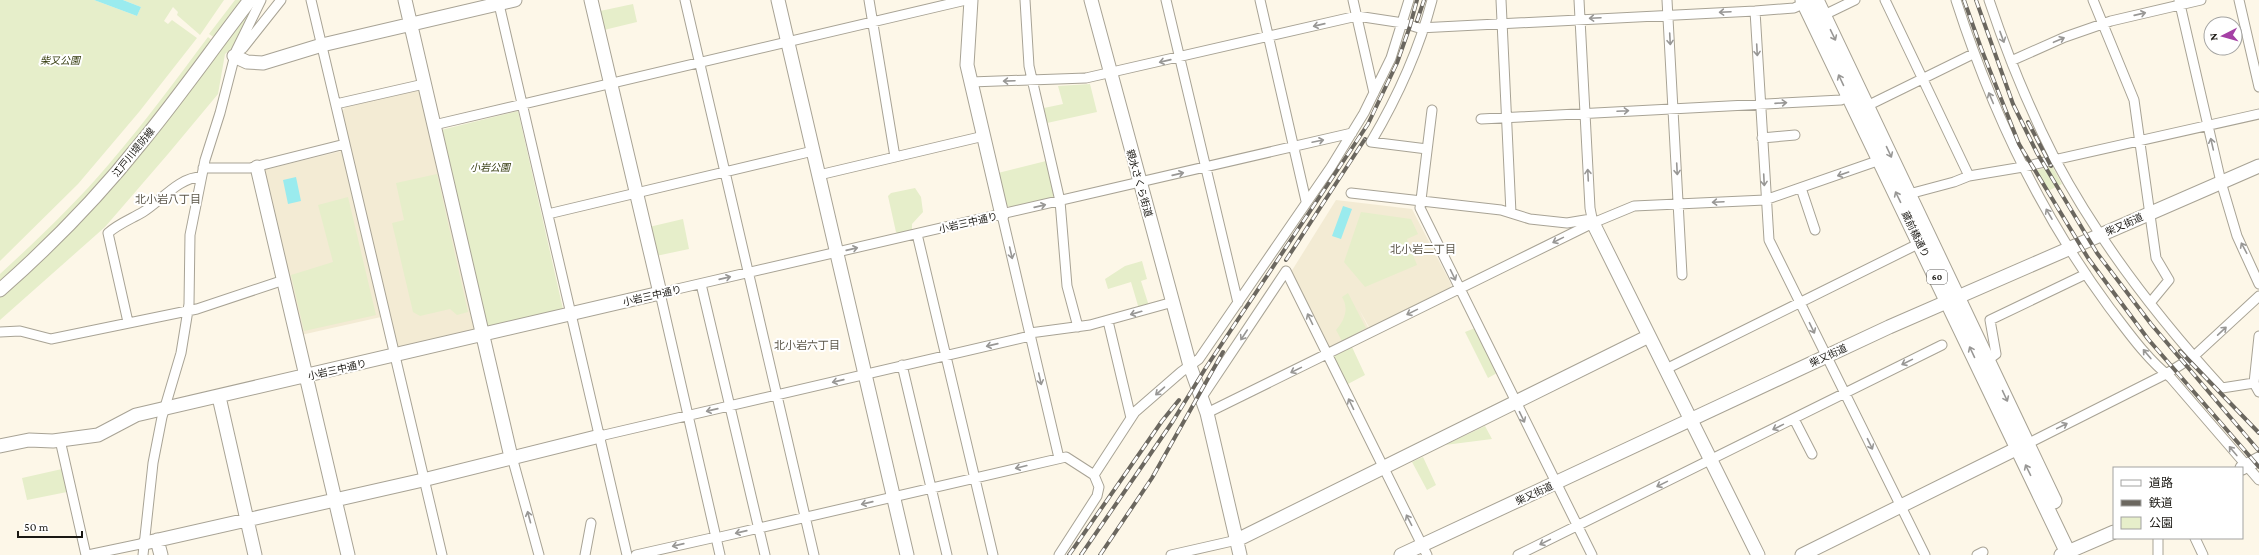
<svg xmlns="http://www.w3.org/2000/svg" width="2259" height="555" font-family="'Crimson Pro','Noto Sans JP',serif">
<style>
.built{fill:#f3ebd4}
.green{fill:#e6eeca}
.water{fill:#9aebee}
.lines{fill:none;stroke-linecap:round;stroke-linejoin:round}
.street-casing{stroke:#a8a395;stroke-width:11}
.secondary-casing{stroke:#a8a395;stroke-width:15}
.primary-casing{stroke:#a8a395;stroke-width:17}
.street{stroke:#fff;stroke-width:9}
.secondary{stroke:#fff;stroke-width:13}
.primary{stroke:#fff;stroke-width:15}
.rail-casing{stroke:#6b675f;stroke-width:4}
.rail{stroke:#fff;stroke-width:2.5;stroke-dasharray:8;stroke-linecap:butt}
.oneway{stroke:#989795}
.labels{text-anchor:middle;stroke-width:4;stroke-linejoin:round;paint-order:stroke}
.shield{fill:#fff;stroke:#5f5d5a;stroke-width:1}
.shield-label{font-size:9px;font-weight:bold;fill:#1a1813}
.park-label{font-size:10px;font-style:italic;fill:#343b0e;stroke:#fff}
.street-label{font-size:10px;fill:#1a1813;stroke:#fff}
.neighbourhood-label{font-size:11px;fill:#5c574a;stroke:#fff}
</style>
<rect width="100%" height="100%" fill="#fdf7e8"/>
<path class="built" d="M417,90L421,92L475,329L473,333L397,348L342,111L346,107Z
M342,151L381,317L301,335L263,170Z
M1336,200L1412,209L1451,284L1450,288L1370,329L1359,309L1369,329L1330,350L1291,272Z"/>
<path class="green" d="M0,0H94L137,16L141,7L123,0H224L200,35L177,15L178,12L173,7L164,21L168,24L172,20L197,38L139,112L78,184L0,261Z
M235,0H244L215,38L209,34Z
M257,0L231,49L225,54L218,94L168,154L105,227L0,320V297L15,284Z
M633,4L637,22L604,30L600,11Z
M208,37L213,41L127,153L63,224L0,283V274C38,239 76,203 109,164C144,123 176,80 208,37Z
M1090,84L1097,112L1047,123L1044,108L1063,104L1058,86Z
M518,111L563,309L486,328L441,130Z
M1046,161L1054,195L1053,197L1010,207L1005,205L998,173Z
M2052,166L2062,184L2046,192L2034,171Z
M437,174L468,312L457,315L450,309L420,316L413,312L392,223L404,220L396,183Z
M915,188L921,197L923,212L912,224V230L899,234L896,232L888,196L891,193Z
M348,197L376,315L304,331L291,275L333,262L318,205Z
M1361,212L1411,219L1418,234L1407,239L1417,265L1365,287L1344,262Z
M683,219L689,249L656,256L649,227Z
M1142,261L1147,279L1141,281L1149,306L1139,309L1131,282L1108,289L1105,279L1125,266Z
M1348,293L1366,328L1342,341L1336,330C1345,320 1349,308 1342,297Z
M1475,328L1497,373L1488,378L1465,332Z
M1352,347L1365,375L1346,385L1332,357Z
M1485,426L1492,439L1445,445Z
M1423,457L1436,485L1427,490L1412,462Z
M62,469L67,492L27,500L22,478Z"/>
<path class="water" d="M94,0H123L141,7L137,16Z
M296,177L301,201L288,204L283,180Z
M1343,206L1352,209L1341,239L1332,236Z"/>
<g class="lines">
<defs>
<path id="street" d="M311,0L442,555
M498,0L627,555
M685,0L814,555
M869,0L895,157
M1025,0L1029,66L1060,201L1067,286L1078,327
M1166,0L1238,303
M1260,0L1306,201
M1353,0L1374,93
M1501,0L1511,213
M1579,0L1590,208L1593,223
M1667,0L1682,275
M1885,0L1969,176
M1956,0C1991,109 2041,215 2109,307C2128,332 2147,359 2171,378L2259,480
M1989,0C2007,54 2029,108 2055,159C2099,242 2158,318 2222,388L2254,383
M2093,0L2134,100L2156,258L2169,280L2150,303
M2179,0L2221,182L2237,236L2259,284
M2239,0L2259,87
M1755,11L1769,240L1925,555
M1824,15L1855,0
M236,53L243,48L281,0
M2011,61L2065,37L2111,21L2201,0
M971,82L1086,78L1357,16L1403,23L1419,28L1755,11L1794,8L1805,3
M336,104L424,84
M1867,106L1973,54
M1432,110L1420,208L1592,555
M1481,119L1841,100L1849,96
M434,125L966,0
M1762,138L1795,135
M1427,149L1371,142C1397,98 1419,50 1432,0
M203,168H250L345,144
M819,175L984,136
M1801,188L1815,230
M1351,193L1501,210L1530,219L1567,223L1591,219
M1909,194L1954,182L1969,176L2023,167L2259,114
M548,214L813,151
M1002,215L1059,458
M917,234L993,555
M701,284L765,555
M1108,321L1131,418
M128,322L108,233C118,224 131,219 143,212C161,201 179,177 201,177
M0,332L20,331L51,339L197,309L284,280
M1030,333L1090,325L1173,302
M2259,336L2254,383L2259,392
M1988,360L1996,354L1990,320L2086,274
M902,365L947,555
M1666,369L1920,243
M1202,397L1286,271L1427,555
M1207,413L1593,223L1634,206L1765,200L1880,160
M1794,419L1812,454
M600,436L1030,336
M60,440L86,555
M2027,444L2166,374L2193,357L2259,296
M512,457L539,555
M1094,475L1135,412L1181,372L1199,359L1331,167L1364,113L1391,58L1409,0
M716,538L1066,457L1094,475L1099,487L1097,496L1059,555
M2158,538V555
M2195,538L2203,555
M88,555L145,543
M143,555L153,463L162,417L181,353L189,304L190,235L205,160L220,113L236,51L261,0
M585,555L591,523
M636,555L716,537
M720,555L660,293L1352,133
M1171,555L1237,540
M1518,555L1942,345
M1977,555L1983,552"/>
<path id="secondary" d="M405,0L511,457
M778,0L907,555
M971,0L967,65L1002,215
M1091,0L1190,366L1207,413L1240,555
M234,56L247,62L263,63L322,45L515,0
M257,167L348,555
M1593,223L1758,555
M0,290C51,245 99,196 141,143C179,97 213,48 250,0
M219,397L255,555
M0,446L29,440L53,441L98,435L136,415L660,293L591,0
M2242,468L2259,459
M157,540L161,555
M1237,540L1649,336
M145,543L423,480L600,436
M1401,555L1889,327L2259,166
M1802,555L2026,444
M2061,555L2114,532"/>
<path id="primary" d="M1803,0L2069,555
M1816,0L2054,501"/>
</defs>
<use href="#street" class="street-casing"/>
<use href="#secondary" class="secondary-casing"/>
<use href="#primary" class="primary-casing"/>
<use href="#street" class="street"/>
<use href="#secondary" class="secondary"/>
<use href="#primary" class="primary"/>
<defs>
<path id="rail" d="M1964,0L1981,48L2019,144L2088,258L2148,339L2259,467
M1976,0L2013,104L2037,153L2097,253L2151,324L2259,451
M1417,21L1424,0
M2028,122L2051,166
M1286,260L1365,139
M2180,351L2259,433
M1069,555L1162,421L1179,400
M1081,555L1173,421L1205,369L1368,124L1397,63L1410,26L1417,0
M1100,555L1152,478L1223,352"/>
</defs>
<use href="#rail" class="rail-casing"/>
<use href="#rail" class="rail"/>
</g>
<defs><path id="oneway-shaft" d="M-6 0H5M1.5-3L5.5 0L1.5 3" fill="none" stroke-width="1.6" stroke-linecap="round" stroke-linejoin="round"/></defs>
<g class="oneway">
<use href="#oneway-shaft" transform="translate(1725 12) rotate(177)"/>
<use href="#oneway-shaft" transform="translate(2140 14) rotate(-13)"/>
<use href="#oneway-shaft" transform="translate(1595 18) rotate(177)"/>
<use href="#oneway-shaft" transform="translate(1319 25) rotate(167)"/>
<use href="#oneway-shaft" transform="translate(1833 35) rotate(64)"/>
<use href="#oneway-shaft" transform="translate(2002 37) rotate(70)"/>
<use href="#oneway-shaft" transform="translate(1670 39) rotate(87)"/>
<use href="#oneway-shaft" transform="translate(2059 40) rotate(-23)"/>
<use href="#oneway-shaft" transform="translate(1757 50) rotate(87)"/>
<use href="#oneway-shaft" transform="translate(1165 61) rotate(167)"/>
<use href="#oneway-shaft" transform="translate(1841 80) rotate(-115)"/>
<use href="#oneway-shaft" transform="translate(1009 81) rotate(178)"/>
<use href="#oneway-shaft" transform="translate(1991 98) rotate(-113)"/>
<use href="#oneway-shaft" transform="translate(1781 103) rotate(-4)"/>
<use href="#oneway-shaft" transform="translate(1623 111) rotate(-3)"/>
<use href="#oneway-shaft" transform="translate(1318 141) rotate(-12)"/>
<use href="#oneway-shaft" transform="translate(2212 144) rotate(-103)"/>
<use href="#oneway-shaft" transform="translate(1889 152) rotate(65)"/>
<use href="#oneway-shaft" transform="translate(1677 169) rotate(87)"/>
<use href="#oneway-shaft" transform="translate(1178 174) rotate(-13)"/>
<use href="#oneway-shaft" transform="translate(1843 174) rotate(161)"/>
<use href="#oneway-shaft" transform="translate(1588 175) rotate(-93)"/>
<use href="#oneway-shaft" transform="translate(1764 180) rotate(87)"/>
<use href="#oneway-shaft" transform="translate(1898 197) rotate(-116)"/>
<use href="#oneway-shaft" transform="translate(1718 202) rotate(177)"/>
<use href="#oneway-shaft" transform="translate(1040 206) rotate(-13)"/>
<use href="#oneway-shaft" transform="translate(2049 214) rotate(-120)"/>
<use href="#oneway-shaft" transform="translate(1558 240) rotate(154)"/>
<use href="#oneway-shaft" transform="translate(2244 248) rotate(-118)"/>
<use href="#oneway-shaft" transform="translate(852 249) rotate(-13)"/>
<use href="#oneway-shaft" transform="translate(1011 253) rotate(77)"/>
<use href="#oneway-shaft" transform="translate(1453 275) rotate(64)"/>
<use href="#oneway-shaft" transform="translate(725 278) rotate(-13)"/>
<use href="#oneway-shaft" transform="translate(1412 312) rotate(154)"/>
<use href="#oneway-shaft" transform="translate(1136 313) rotate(164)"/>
<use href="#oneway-shaft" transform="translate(1310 319) rotate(-116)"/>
<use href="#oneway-shaft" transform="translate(1812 328) rotate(64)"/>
<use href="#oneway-shaft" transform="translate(2222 331) rotate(-43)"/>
<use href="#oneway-shaft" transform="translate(1244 335) rotate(123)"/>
<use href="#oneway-shaft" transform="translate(992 345) rotate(167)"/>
<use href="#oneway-shaft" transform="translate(1972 352) rotate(-115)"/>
<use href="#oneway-shaft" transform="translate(2147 354) rotate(-130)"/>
<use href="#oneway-shaft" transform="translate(1907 362) rotate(154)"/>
<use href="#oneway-shaft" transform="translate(1296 370) rotate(154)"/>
<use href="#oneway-shaft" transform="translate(1040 379) rotate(77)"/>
<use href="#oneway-shaft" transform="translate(838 381) rotate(167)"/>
<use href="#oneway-shaft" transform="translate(1160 391) rotate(139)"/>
<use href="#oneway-shaft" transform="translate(2005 396) rotate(65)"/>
<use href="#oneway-shaft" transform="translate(1351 404) rotate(-116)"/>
<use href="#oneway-shaft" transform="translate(712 410) rotate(167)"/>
<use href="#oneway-shaft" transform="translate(1522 417) rotate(64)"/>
<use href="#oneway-shaft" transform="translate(2062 426) rotate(-26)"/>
<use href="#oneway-shaft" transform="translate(1778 427) rotate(154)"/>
<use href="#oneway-shaft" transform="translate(1870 444) rotate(64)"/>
<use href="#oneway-shaft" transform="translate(2233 451) rotate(-130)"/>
<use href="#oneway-shaft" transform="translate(1021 467) rotate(166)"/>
<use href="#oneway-shaft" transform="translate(2028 470) rotate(-116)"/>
<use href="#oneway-shaft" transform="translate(1662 484) rotate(154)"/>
<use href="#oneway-shaft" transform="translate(867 503) rotate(167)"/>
<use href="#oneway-shaft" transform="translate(529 517) rotate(-105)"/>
<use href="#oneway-shaft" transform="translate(1409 520) rotate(-117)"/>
<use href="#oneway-shaft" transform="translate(741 532) rotate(167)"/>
<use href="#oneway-shaft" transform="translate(1545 542) rotate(154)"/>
<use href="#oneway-shaft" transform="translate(678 545) rotate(167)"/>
</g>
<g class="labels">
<rect class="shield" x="1927" y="270" width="20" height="14" rx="3"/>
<g class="shield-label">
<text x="1937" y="280">60</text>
</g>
<g class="park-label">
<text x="60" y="64">柴又公園</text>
<text x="490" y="171">小岩公園</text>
</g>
<g class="street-label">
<text transform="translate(133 152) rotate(-51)" y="4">江戸川堤防線</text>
<text transform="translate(1140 183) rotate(74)" y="4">親水さくら街道</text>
<text transform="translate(968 222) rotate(-13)" y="4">小岩三中通り</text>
<text transform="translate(2124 224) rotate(-24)" y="4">柴又街道</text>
<text transform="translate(1916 234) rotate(64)" y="4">蔵前橋通り</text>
<text transform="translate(652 295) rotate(-13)" y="4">小岩三中通り</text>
<text transform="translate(1828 355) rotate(-25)" y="4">柴又街道</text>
<text transform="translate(337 369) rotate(-13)" y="4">小岩三中通り</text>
<text transform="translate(1534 493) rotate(-25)" y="4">柴又街道</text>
</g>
<g class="neighbourhood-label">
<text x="168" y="203">北小岩八丁目</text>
<text x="1423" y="253">北小岩二丁目</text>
<text x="807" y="349">北小岩六丁目</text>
</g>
</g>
<rect x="2113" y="467" width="130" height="72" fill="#ffffff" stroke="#a3a3a1"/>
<rect x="2121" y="480" width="20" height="6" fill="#ffffff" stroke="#a3a3a1"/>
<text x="2149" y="487" font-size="12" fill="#1a1813">道路</text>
<rect x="2121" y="500" width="20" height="6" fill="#6b675f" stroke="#a3a3a1"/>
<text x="2149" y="507" font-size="12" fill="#1a1813">鉄道</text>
<rect x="2121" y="517" width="20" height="12" fill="#e6eeca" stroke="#a3a3a1"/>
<text x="2149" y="527" font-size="12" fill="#1a1813">公園</text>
<g transform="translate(2223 36) rotate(264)"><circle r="19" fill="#ffffff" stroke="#a3a3a1"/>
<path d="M0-3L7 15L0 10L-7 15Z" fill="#a540a5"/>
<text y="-6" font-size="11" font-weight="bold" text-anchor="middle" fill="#1a1813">N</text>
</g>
<path d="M18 531v6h64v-6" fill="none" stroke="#1a1813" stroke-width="2"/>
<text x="24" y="531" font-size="12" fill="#1a1813" stroke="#ffffff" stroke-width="3" paint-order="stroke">50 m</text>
</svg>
